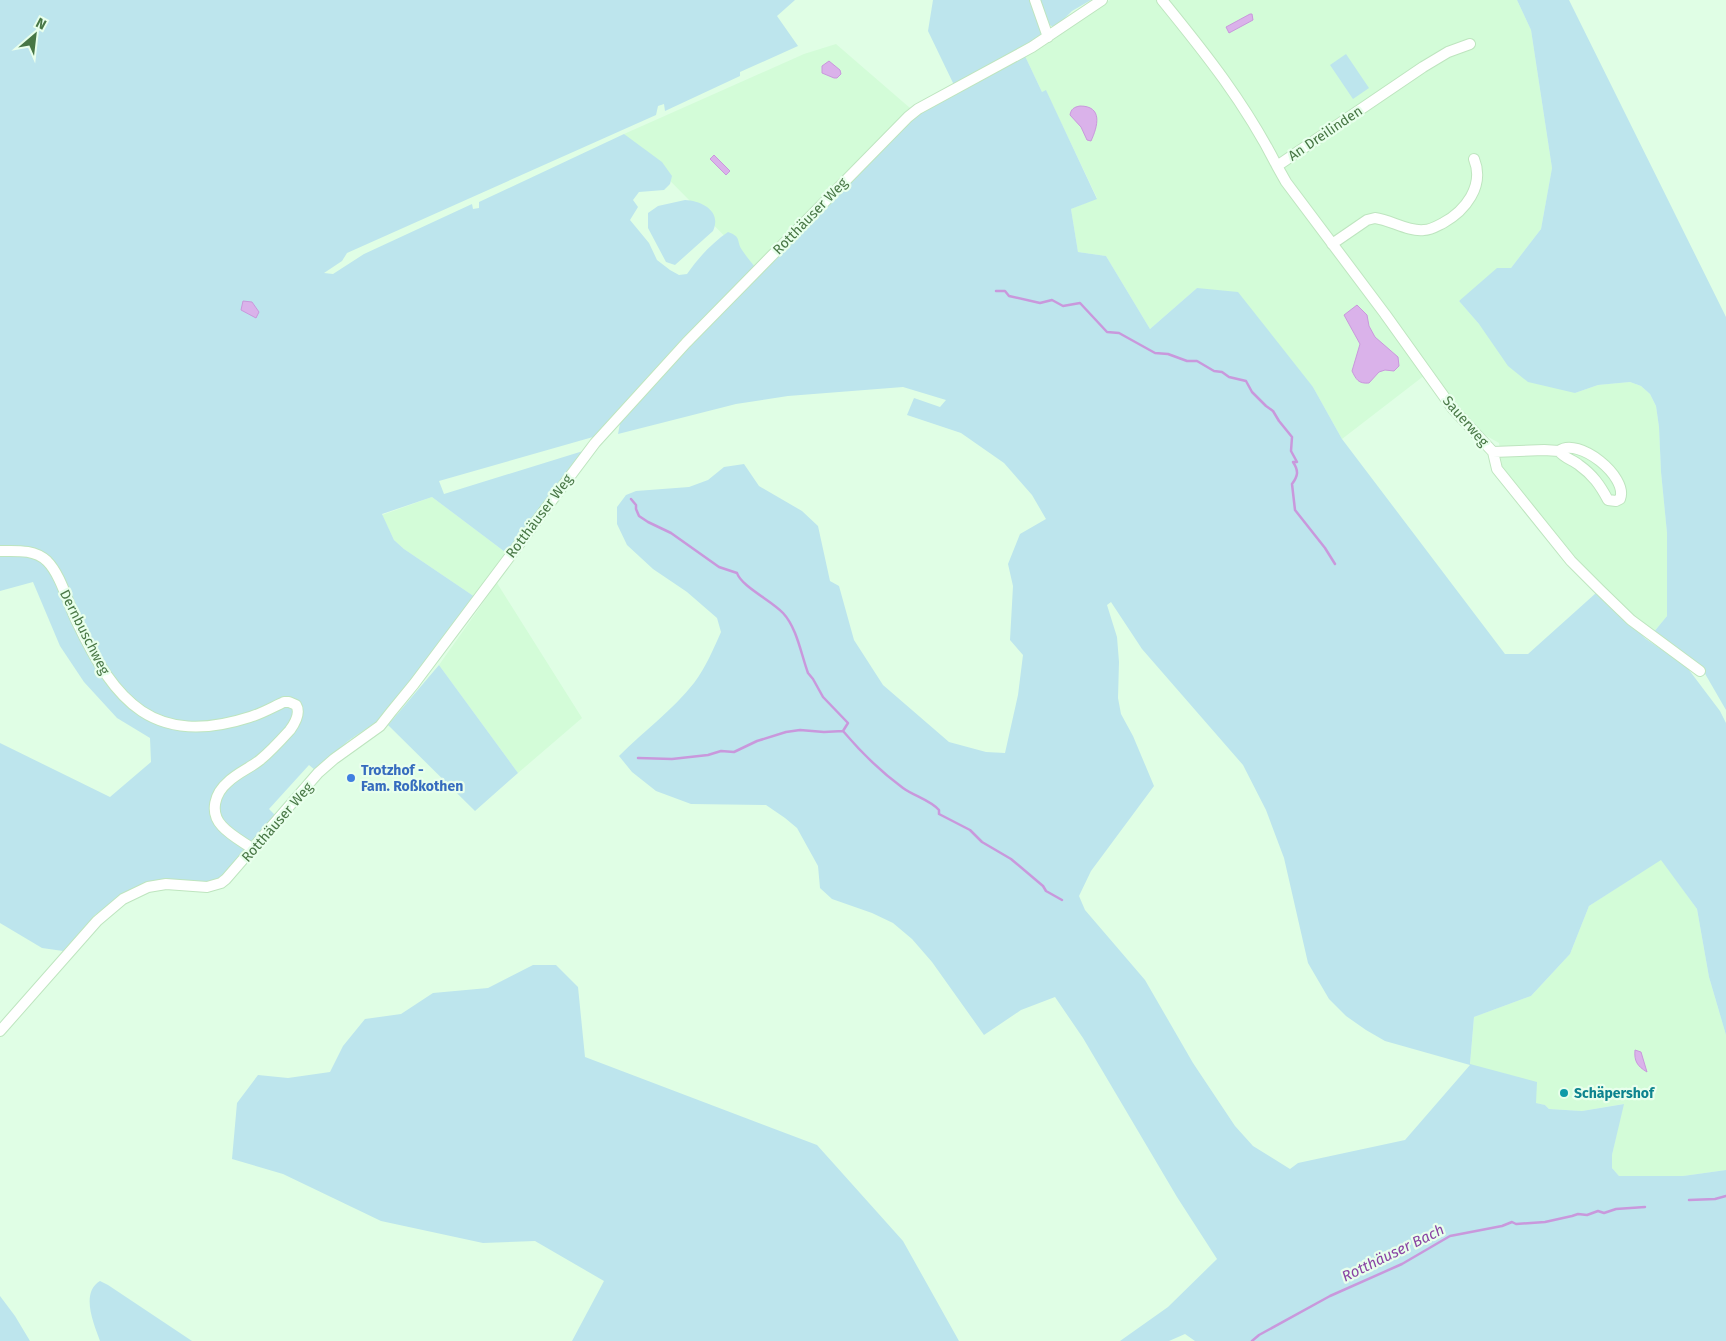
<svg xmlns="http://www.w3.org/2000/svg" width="1726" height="1341" font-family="'Fira Sans',sans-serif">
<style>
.residential{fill:#d3fcd8}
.green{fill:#bde5ed;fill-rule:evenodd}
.water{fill:#dab2ea;stroke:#c998dc}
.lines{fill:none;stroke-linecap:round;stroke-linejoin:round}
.stream{stroke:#c998dc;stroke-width:2.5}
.minor-casing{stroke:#bee5bf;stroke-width:12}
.minor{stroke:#fff;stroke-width:10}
.shop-dot{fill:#3f7fe0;stroke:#e8ffec;stroke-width:2}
.culture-dot{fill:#0f9aa8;stroke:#e8ffec;stroke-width:2}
.labels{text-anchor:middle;stroke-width:4.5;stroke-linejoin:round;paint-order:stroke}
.street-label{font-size:14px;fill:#487745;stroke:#e8ffec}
.shop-label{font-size:14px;font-weight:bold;fill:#366cbe;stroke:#e8ffec;text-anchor:start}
.culture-label{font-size:14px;font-weight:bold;fill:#0d838f;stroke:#e8ffec;text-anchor:start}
.water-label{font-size:15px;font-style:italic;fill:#8a44a3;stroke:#e8ffec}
</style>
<rect width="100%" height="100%" fill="#e0fee5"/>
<path class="residential" d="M1110,0H1517L1531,30L1552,168L1541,229L1511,268L1459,301L1479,324L1575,393L1598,385L1630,382L1641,386L1650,394L1656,406L1659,427L1661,472L1667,533V616L1653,633L1619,605L1573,560L1502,466L1499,443L1485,435L1425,375L1342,439L1313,387L1197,288L1150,329L1106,256L1078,252L1071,209L1097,198L1046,91L1042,92L1025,56L1051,41Z
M836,44L910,108L755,267L624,134L804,54Z
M432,497L509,555L475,597L404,549L394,540L382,515Z
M497,583L582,718L518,773L439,665Z
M1661,859L1697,909L1709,977L1726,1035V1170L1683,1176H1619L1612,1168V1155L1623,1104L1582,1111L1549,1109L1545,1105L1536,1103L1470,1065L1474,1017L1531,996L1570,954L1589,906Z"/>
<path class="green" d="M0,0H795L777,16L798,46L740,72V76L665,111L664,104L658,106L656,115L347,253L342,261L324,273L333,274L364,254L472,204L473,209L479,208V202L624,134L662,162L672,176L670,184L664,190L639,192L633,200L638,207L630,220L649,243L657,260L670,270L679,275L687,274C699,257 712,243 728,232C742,237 736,241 742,250C746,256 751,262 755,267L683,338L593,437L439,481L444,494L583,451L509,555L432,497L382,514L394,540L404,549L475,597L397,700L376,722L348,741L315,770L309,765L269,809L275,815L225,876L207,884L161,879L142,884L124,893L95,915L63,951L42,948L0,923V743L110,797L151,762L150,738L117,718L84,682L60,646L33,582L0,591Z
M933,0H1032L1042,33L1037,38L954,85L928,31Z
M1039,0H1091L1072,11L1055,28L1048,24Z
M1517,0H1569L1726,317V710L1700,665L1653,633L1667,616V533L1661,472L1659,427L1656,406L1650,394L1641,386L1630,382L1598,385L1575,393L1528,382L1508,366L1479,324L1459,301L1497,268H1511L1541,229L1552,168L1531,30Z
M1346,54L1369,88L1353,99L1330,65Z
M1025,56L1042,92L1046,90L1097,199L1071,209L1078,252L1106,256L1150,329L1197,288L1238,292L1313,387L1342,439L1505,654H1528L1596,593L1646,639L1686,666L1720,711L1726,723V1035L1709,977L1697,909L1661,860L1589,906L1570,954L1531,996L1474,1017L1470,1064L1537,1082L1536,1103L1545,1105L1549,1109L1582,1111L1624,1104L1612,1155V1168L1619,1176H1683L1726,1170V1341H1195L1185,1334L1169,1341H1120L1168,1307L1217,1259L1177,1197L1083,1038L1055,997L1021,1010L984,1035L932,962L912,939L893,923L872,913L832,899L820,888L818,866L797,828L785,818L766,805L691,804L656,791L632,772L619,756C644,731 673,710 694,683C706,667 713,650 721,632L717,618L687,592L653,569L627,545L617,524V507L626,495L636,491L689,487L708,480L724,467L744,464L759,486L802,511L818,526L830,581L839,586L854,640L883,685L949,742L986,752L1005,753L1018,695L1023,655L1010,640L1013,586L1008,564L1020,534L1046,519L1032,495L1004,463L961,433L907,415L914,398L940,407L946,400L903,387L788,396L736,404L618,434L621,418L878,152L921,112ZM1111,602L1142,649L1243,765L1266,810L1284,858L1308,963L1329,999L1346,1016L1366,1030L1385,1041L1470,1065L1405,1140L1298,1163L1290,1169L1253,1146L1235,1126L1193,1063L1145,980L1085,910L1079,896L1091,871L1154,786L1133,736L1121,714L1118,698L1119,662L1117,637L1107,605Z
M685,200C702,201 722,211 713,231L675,265L666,262L648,228V213L658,206Z
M439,665L518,773L475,811L388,725Z
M533,965H556L578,987L585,1057L817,1145L903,1241L959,1341H572L604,1281L535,1241L483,1243L381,1221L283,1174L232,1159L237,1103L258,1075L288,1078L330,1072L343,1046L365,1019L401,1014L433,993L488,988Z
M100,1281L108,1285L192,1341H100C94,1324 80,1293 100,1281Z
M0,1296L15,1316L30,1341H0Z"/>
<path class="water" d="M1250,14H1252L1253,20L1229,33L1226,27Z
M829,61L840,70L841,74L837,78H834L822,73V66Z
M1080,106C1103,106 1098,126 1091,141L1087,140L1081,127L1070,115C1071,109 1074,107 1080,106Z
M714,155L730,171L726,175L710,159Z
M243,301L252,302L259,312L256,318L241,310Z
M1357,305L1367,315L1369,326L1375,337L1398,357L1399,366L1394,371L1385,370L1379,372L1369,383C1358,384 1356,379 1352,371L1360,344L1344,315Z
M1635,1050L1641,1052L1647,1072C1637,1066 1634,1061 1635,1050Z"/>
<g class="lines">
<path class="stream" d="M996,291H1005L1009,296L1040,303L1052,300L1063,306L1080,303L1107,332L1119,333L1155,353L1168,354L1187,361H1197L1214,371L1222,372L1229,377L1246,381L1252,392L1266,406L1273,411L1279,421L1292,437L1291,451L1297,462H1293C1299,471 1298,476 1292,484L1295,510L1325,548L1335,564
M631,499L636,505V509L639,516L648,522L671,533L719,567L737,573C741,586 772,601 783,613C797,628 801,654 808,673L813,679L823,697L848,723L843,731
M638,758L672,759L708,755L721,751L734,752L757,741L786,732L800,730L824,732L843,731C860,751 881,772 903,788C914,796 930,800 939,810V814L970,830L982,842L1011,859L1043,886L1046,891L1062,900
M1689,1200L1715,1199L1726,1196
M1252,1341L1259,1335L1330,1296L1402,1264L1450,1236L1502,1226L1512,1222L1516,1224L1545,1222L1572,1216L1578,1214L1587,1215L1598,1211L1604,1213L1616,1209L1645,1207"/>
<defs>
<path id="minor" d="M1035,0L1048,37
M1162,0C1206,54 1245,103 1277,166L1423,67L1448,52L1470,44
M1277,166L1286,182L1385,314L1453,409L1493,452L1497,469L1571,561L1599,589L1631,620L1700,671
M1332,244L1367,220L1375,218C1391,220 1408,232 1424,230C1431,230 1437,226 1443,223C1465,211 1485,186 1474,159
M1493,452L1544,450L1559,451C1578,436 1629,477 1620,499L1616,501L1608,500C1600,485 1593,475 1579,465C1573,460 1564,458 1559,451
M0,551C16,551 34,549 47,561C61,575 68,604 77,622C115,702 154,748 250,717C261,714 273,707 284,702H289L296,705C301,713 295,723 290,730C280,741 271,751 260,760C250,768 237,773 228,782C215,793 209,812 222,826C230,835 243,842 253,849
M0,1031L97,921L123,899L148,887L166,884L207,887L221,883L226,879L318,773L334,759L380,726L391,712L414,684L595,443L686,343L908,117L918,109L1032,47L1102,0"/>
</defs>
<use href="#minor" class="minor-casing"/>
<use href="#minor" class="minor"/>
</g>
<circle class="shop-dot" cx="351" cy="778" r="5"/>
<circle class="culture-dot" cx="1564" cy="1093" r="5"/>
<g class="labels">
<g class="street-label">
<text transform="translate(1325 133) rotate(-34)" y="5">An Dreilinden</text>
<text transform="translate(810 216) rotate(-46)" y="5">Rotthäuser Weg</text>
<text transform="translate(1466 421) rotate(49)" y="5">Sauerweg</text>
<text transform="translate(539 516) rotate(-53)" y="5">Rotthäuser Weg</text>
<text transform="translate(85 632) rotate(63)" y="5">Dernbuschweg</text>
<text transform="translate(277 822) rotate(-49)" y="5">Rotthäuser Weg</text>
</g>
<g class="shop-label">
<text x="361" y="775">Trotzhof -<tspan x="361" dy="16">Fam. Roßkothen</tspan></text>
</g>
<g class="culture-label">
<text x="1574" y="1098">Schäpershof</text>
</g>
<g class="water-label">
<text transform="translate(1393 1253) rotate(-26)" y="5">Rotthäuser Bach</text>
</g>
</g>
<g transform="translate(35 35) rotate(28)" stroke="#e8ffec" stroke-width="4" paint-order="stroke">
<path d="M0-4L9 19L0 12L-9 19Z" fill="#487745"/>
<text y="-8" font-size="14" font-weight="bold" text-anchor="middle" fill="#487745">N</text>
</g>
</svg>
